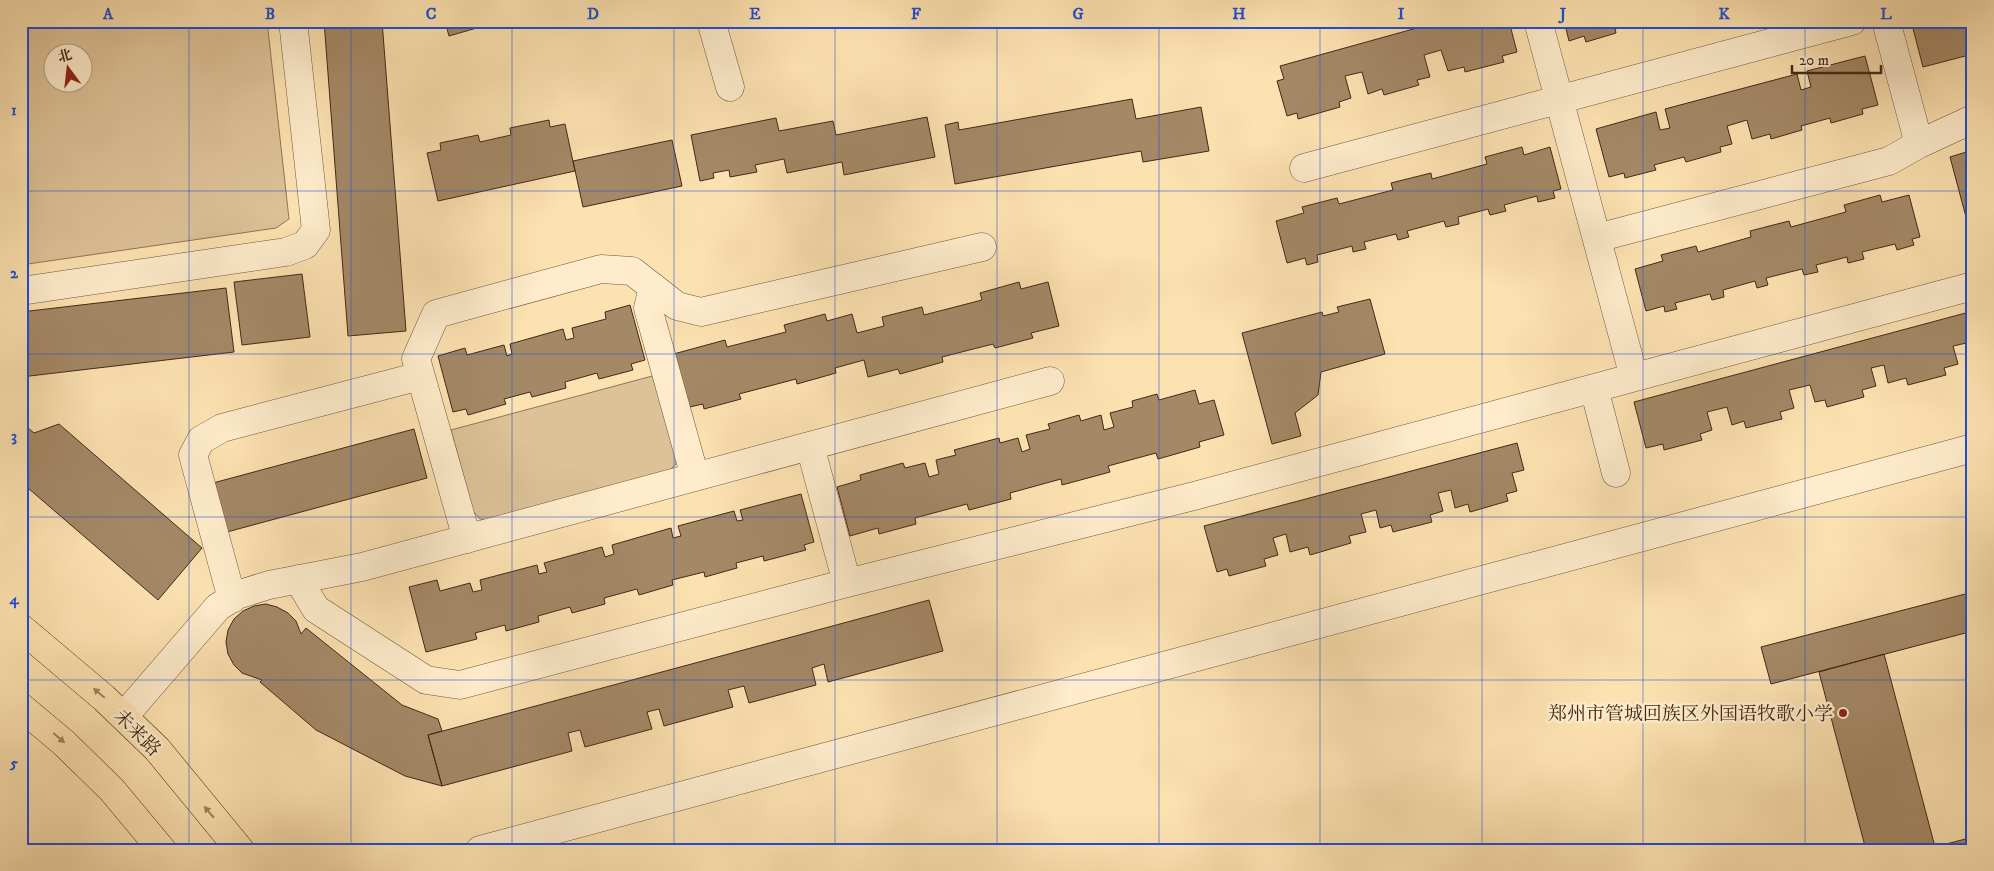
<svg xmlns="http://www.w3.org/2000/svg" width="1994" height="871" font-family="'IM FELL DW Pica','Noto Serif SC',serif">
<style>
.green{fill:#ddc297;stroke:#907557;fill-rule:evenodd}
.building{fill:#a48967;stroke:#432817}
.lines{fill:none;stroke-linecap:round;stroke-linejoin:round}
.minor-casing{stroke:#72563e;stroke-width:29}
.major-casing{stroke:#432817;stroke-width:29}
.minor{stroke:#feeccc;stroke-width:28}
.major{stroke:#fde2b1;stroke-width:28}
.oneway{fill:#a08564}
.grid{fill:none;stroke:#1d4ed8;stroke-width:1;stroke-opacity:0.55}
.poi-dot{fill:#8f2418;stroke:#feeccc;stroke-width:2}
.labels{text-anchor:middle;stroke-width:5;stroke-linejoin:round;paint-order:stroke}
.poi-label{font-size:19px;fill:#432817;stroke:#feeccc;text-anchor:end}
.street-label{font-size:19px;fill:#432817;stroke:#feeccc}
.neatline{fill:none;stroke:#1d4ed8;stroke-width:2}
.grid-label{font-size:16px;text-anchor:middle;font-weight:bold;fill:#1d4ed8}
</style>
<rect width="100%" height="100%" fill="#fde2b1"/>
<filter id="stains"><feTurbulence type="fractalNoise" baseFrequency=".004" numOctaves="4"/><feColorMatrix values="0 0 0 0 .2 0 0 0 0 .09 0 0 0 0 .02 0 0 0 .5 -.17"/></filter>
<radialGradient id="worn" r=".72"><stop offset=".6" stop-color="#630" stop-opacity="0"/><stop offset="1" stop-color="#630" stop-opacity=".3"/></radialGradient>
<path class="green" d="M21,21H267L289,219L276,228L21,265ZM52,52H82V82H52Z
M656,375L677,452L676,464L667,473L492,520L480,519L473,511L451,430Z"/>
<path class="building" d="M324,21H382L406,331L348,336Z
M445,21H501L449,36Z
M1442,21H1509L1517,52L1502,56L1504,62L1465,72L1464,67L1448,71L1441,50L1424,55L1430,77L1417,80L1419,85L1384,95L1382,89L1368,94L1362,72L1345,76L1351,98L1339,102L1340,107L1298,119L1297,113L1287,116L1277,81L1284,79L1280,66Z
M1564,21H1640L1615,28L1616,33L1586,42L1584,36L1569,41Z
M1645,21H1661L1647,25Z
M1911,21H1973V54L1923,67Z
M1865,56L1878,105L1862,109L1863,114L1831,123L1830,118L1801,126L1802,130L1771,139L1770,134L1752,139L1747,120L1727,126L1732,144L1720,147L1721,152L1686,162L1684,157L1654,165L1656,170L1625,178L1624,173L1609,177L1596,129L1656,112L1660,130L1670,128L1665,109L1797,74L1801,90L1811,87L1807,71Z
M1132,99L1136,119L1201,107L1209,151L1143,162L1141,151L955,184L945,125L958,122L959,130Z
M927,117L935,157L844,175L842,162L787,173L784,159L755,165L757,172L730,177L729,170L713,173L714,178L700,181L691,135L776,118L779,131L833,121L836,135Z
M549,120L550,127L565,124L575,171L438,201L427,153L441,150L440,143L478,135L480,142L511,135L510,128Z
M672,140L682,186L583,207L573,161Z
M1522,147L1524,155L1550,147L1561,189L1553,191L1555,198L1538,202L1537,196L1504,205L1506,211L1490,215L1488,209L1458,217L1459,224L1446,227L1444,221L1407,231L1409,237L1398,240L1396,234L1364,242L1366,249L1353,252L1352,246L1317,255L1318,262L1307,265L1305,258L1287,263L1276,221L1304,213L1302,207L1337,198L1339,204L1393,190L1391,183L1431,173L1432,179L1487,164L1485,157Z
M1973,150V215L1966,217L1950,157Z
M1880,195L1882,202L1909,195L1920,237L1912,239L1914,245L1897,250L1895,244L1862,252L1864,259L1848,263L1847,257L1816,265L1818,272L1804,275L1802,269L1766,278L1768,285L1757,288L1755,281L1723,290L1724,297L1712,300L1710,294L1675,303L1677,309L1665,312L1664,306L1646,311L1635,269L1663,261L1661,255L1696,246L1698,252L1751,237L1750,231L1789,221L1791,227L1846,212L1844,205Z
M302,274L310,337L242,345L234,282Z
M1019,282L1021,289L1048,282L1059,326L1031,333L1033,338L995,348L993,344L942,357L943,362L900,374L898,369L868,377L864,360L835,368L836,373L797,384L796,379L739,394L741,399L704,409L703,404L685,408L670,355L725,340L727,347L786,332L784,325L825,314L827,321L852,314L857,333L884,326L882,317L922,307L924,315L982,300L980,293Z
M226,288L234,352L21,377V312Z
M1370,299L1385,354L1321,372L1318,395L1295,413L1301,436L1272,444L1242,333L1322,312L1323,316L1339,312L1337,307Z
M630,305L645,360L631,364L633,370L599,379L597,373L565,382L566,388L532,397L530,392L504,399L506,404L468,415L466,409L453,412L438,356L465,348L467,355L504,345L507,356L512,354L510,344L563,329L566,340L574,338L572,328L606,319L605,312Z
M1973,311V350L1971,342L1953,346L1958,364L1944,368L1946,375L1908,385L1906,378L1888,383L1884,365L1871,368L1876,386L1862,390L1864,397L1827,407L1825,400L1815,402L1810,385L1789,390L1794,408L1780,412L1782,419L1746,428L1744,421L1732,425L1727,407L1707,412L1712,430L1700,434L1702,440L1664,450L1663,444L1646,448L1634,402Z
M1195,390L1199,404L1214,400L1224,435L1199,442L1200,447L1158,459L1156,453L1108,466L1110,472L1062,485L1061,479L1010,493L1011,499L969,510L967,504L915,518L916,524L879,534L878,528L850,536L837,487L861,480L860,475L903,463L905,468L925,463L929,477L939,474L936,460L956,455L954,450L999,438L1000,443L1018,438L1022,452L1030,449L1026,435L1050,429L1048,424L1079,415L1081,421L1101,415L1104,430L1114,427L1110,413L1133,407L1132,401L1157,394L1159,400Z
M21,424L27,427L34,433L59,424L202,548L158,600L21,482Z
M414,429L427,478L227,532L213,483Z
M1517,443L1524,470L1512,473L1517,491L1506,494L1508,501L1470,512L1468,504L1455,508L1451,490L1438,493L1443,511L1430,515L1432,522L1393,532L1391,525L1380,528L1376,510L1361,514L1366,532L1349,536L1351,543L1310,555L1308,547L1290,552L1286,534L1273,538L1278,555L1264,559L1266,566L1229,576L1227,569L1217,572L1204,526Z
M801,494L814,542L804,545L806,550L764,561L763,556L736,563L737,568L705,577L704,572L672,580L673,585L639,595L637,589L604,598L605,604L572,613L570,607L538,616L539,622L506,631L505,625L475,633L477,639L426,652L409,587L437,580L440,591L470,583L473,592L482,590L480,580L537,565L539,574L547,572L544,563L602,547L605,557L614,554L612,545L671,528L673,538L681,536L678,526L734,511L737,521L743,520L740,510Z
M1973,592V631L1771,684L1761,647Z
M929,600L943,651L828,682L824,664L812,668L816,685L749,703L744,686L728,690L733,707L664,726L659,709L647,712L652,729L585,747L580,730L568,733L572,751L442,786L428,735Z
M266,604L277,607L288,613L296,621L301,634L306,628L402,705L438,719L442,731L428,735L442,786L405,776L316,730L260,682L262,680L242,673L234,665L228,654L226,642L228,630L234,619L243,611L254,606Z
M1884,654L1935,847L1925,850H1866L1819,672Z
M1973,837V850H1925L1935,847Z"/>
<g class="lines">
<defs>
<path id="minor" d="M711,21L730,87
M1538,21L1634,377
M1886,21L1919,144
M1304,168L1852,21
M1597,238L1889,161L1919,144L1973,119
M653,287L648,308L695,477
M21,291L286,252L305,245L316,230L293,21
M1594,388L1616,473
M810,446L847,583
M467,539L416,359L436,314L601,269L632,271L677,306L701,312L982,247
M298,579L316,609L426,680L460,685L847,583L1194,496L1973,286
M232,599L193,455L201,440L222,428L420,376
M124,716L218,607L237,595L269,585L362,567L1050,381
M480,850L1973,448"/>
<path id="major" d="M21,628L104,698L157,749L240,850
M21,707L64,743L112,790L162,850"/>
</defs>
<use href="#minor" class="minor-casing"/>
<use href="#major" class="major-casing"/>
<use href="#minor" class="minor"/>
<use href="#major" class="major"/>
</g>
<defs><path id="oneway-solid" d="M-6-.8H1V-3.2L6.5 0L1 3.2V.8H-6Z" transform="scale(1.25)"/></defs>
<g class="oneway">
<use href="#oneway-solid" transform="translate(99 693) rotate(-140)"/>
<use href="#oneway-solid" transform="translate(59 738) rotate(41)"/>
<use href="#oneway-solid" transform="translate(209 812) rotate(-130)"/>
</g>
<path class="grid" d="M189,21V850M351,21V850M512,21V850M674,21V850M835,21V850M997,21V850M1159,21V850M1320,21V850M1482,21V850M1643,21V850M1805,21V850M21,191H1973M21,354H1973M21,517H1973M21,680H1973"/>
<circle class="poi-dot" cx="1843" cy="713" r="5"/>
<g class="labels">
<g class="poi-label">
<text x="1833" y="720">郑州市管城回族区外国语牧歌小学</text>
</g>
<g class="street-label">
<text transform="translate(138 732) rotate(45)" y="7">未来路</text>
</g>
</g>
<rect width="1994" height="871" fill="none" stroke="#fde2b1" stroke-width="55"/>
<g transform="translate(68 68) rotate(345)"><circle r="24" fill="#feeccc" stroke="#b39e84"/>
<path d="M0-4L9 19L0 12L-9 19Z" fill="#8f2418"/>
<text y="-8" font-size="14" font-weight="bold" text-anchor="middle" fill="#432817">北</text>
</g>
<path d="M1792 65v8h89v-8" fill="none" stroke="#432817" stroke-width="2.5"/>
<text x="1799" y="65" font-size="15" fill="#432817" stroke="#feeccc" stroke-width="4" paint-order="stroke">20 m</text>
<rect x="28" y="28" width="1938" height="816" class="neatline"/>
<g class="grid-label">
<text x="108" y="19">A</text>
<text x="270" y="19">B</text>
<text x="431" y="19">C</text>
<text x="593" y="19">D</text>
<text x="755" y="19">E</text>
<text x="916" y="19">F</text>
<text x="1078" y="19">G</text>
<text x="1239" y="19">H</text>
<text x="1401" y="19">I</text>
<text x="1563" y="19">J</text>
<text x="1724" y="19">K</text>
<text x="1886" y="19">L</text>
<text x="14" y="115">1</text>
<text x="14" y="278">2</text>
<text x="14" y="441">3</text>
<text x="14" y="604">4</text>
<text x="14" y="768">5</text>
</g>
<rect width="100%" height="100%" filter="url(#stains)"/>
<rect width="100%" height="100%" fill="url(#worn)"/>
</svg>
